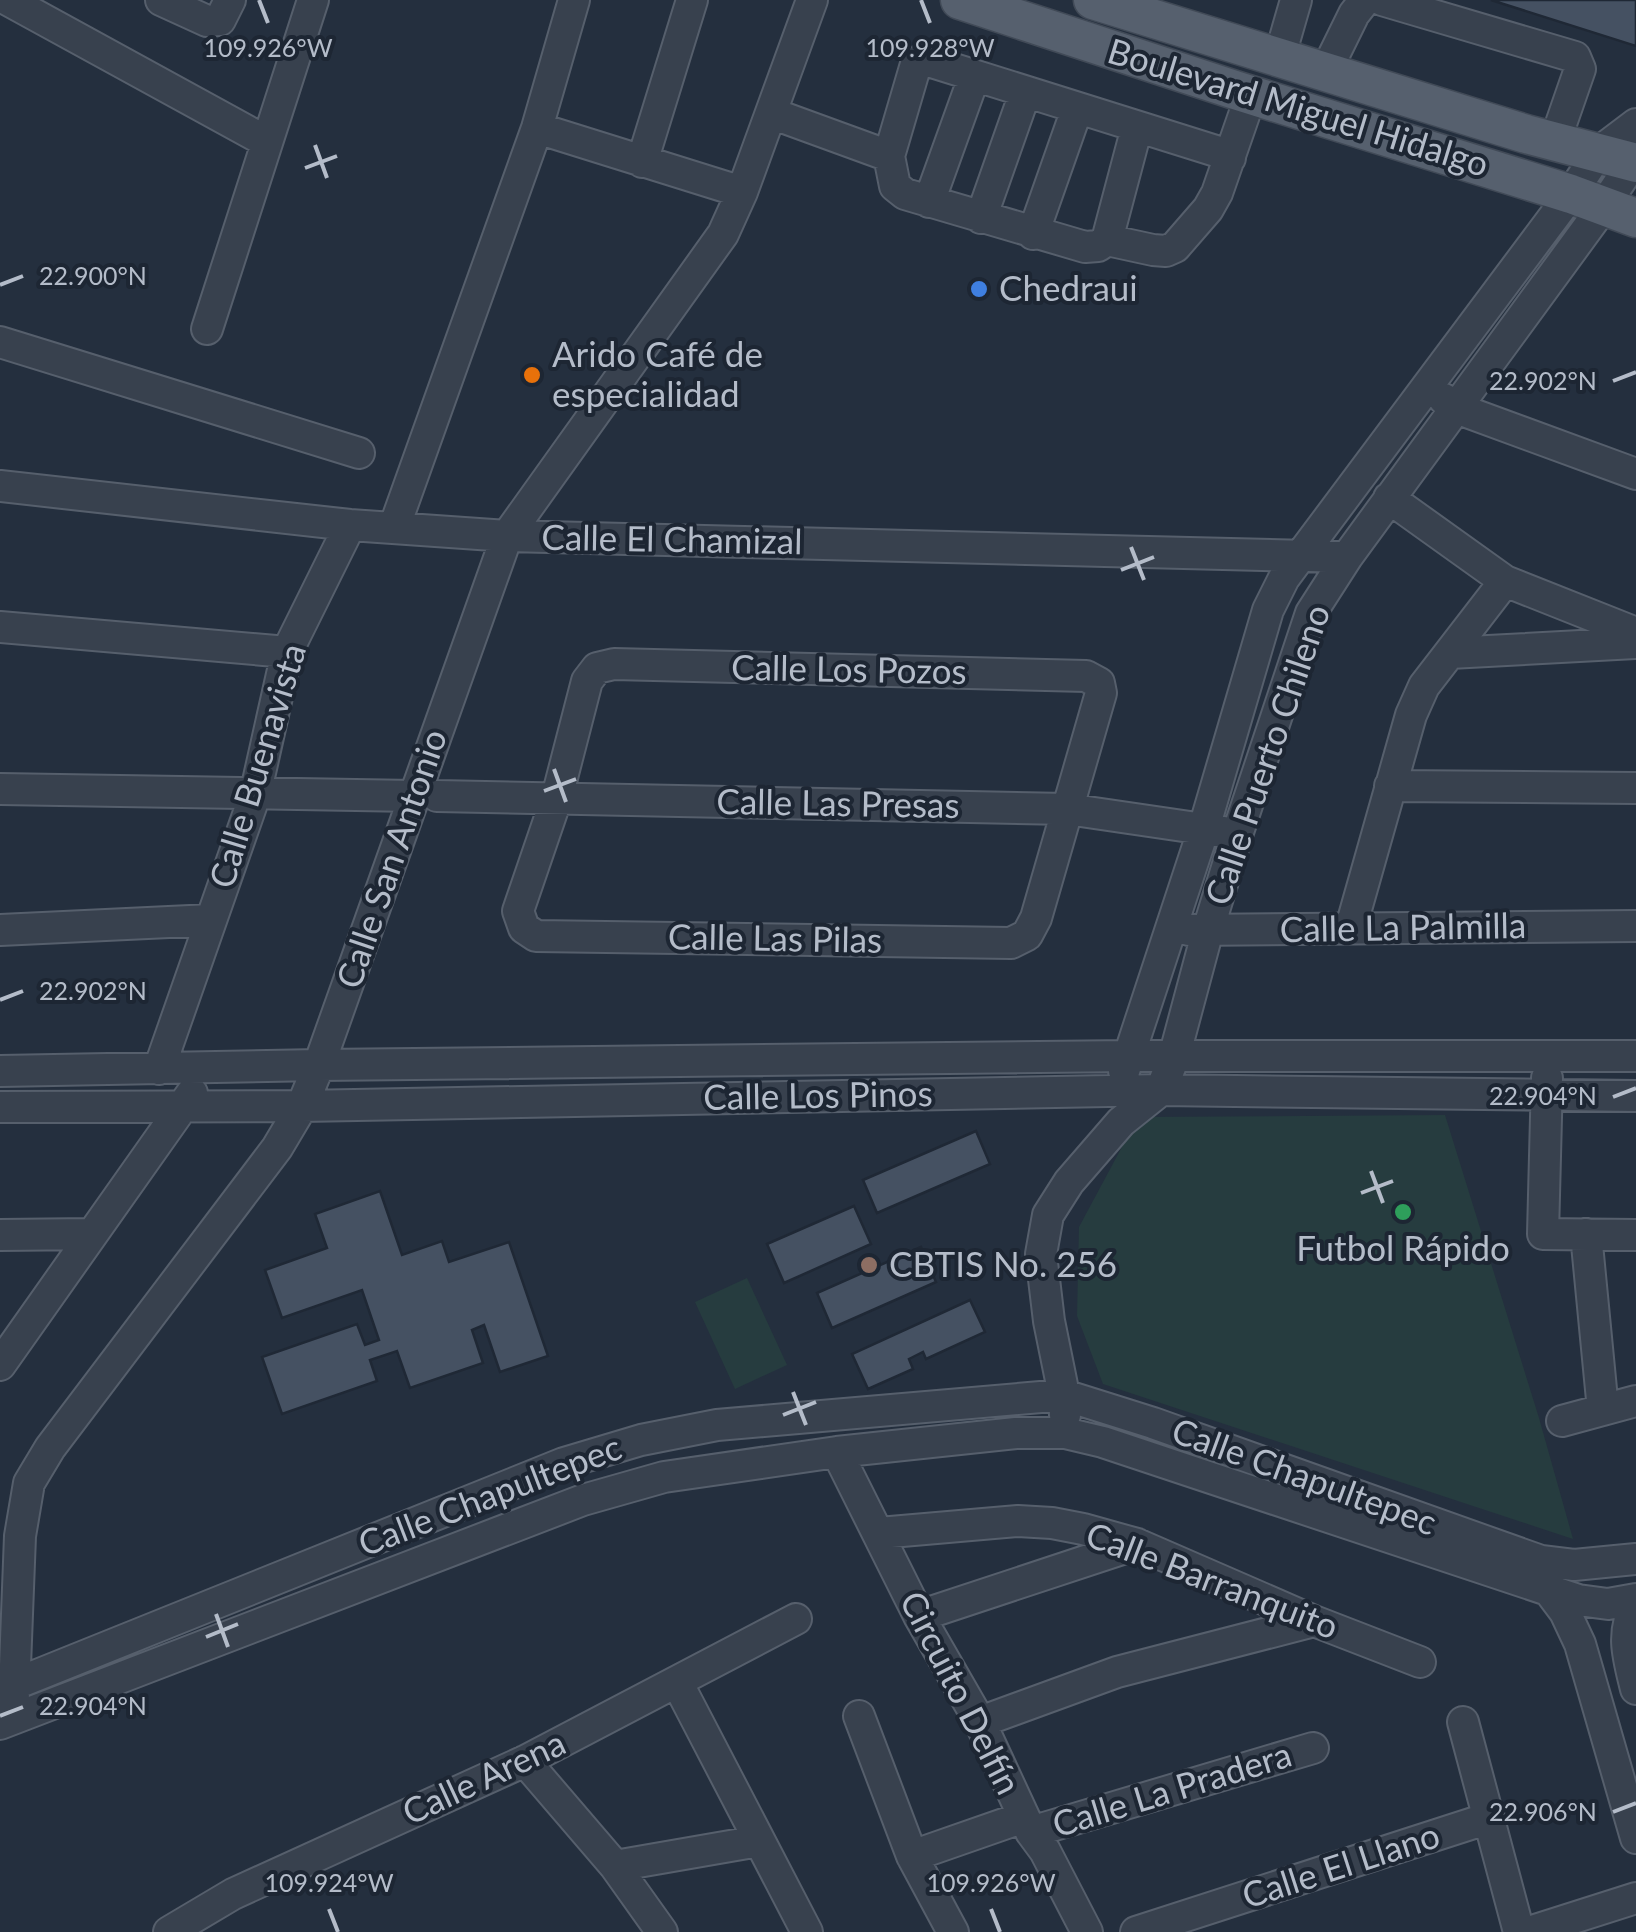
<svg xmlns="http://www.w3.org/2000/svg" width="1636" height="1932" font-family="Lato,sans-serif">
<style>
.green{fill:#263c3f}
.building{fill:#455162;stroke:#1f2835;stroke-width:2.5}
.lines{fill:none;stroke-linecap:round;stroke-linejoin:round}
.minor-casing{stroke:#565f6c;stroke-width:34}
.major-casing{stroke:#414a57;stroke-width:41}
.minor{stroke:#38414e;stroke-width:30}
.major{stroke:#56606e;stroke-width:38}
.ticks{fill:none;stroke:#b4bcc9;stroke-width:4}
.shop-dot{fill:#3f7fe0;stroke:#1d2633;stroke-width:4}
.food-dot{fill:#e8710a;stroke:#1d2633;stroke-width:4}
.leisure-dot{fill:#2e9e5b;stroke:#1d2633;stroke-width:4}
.education-dot{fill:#8d6e63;stroke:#1d2633;stroke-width:4}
.labels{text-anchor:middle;stroke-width:8;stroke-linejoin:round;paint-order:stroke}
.street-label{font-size:35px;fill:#b4bcc9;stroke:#1d2633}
.poi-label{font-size:35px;fill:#b4bcc9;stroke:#1d2633;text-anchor:start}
.ticks-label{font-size:25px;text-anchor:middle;fill:#b4bcc9;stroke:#1d2633;stroke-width:8;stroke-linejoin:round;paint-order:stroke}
</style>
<rect width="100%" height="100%" fill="#242f3e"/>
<path class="green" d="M1445,1115L1539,1418L1573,1539L1103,1384L1077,1316L1079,1227L1138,1117Z
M747,1278L787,1365L735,1389L695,1302Z"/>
<path class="building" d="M1491,0H1636V46Z
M976,1131L990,1164L877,1213L863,1180Z
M380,1191L402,1255L442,1241L449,1262L509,1242L548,1356L500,1372L484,1325L472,1330L483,1363L410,1388L397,1351L370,1360L377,1381L282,1414L262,1357L357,1324L365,1345L379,1340L362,1290L282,1318L265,1270L327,1248L315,1214Z
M854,1206L871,1244L784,1283L767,1244Z
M921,1247L936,1282L832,1328L817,1293Z
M970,1300L985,1332L926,1359L923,1352L909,1359L913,1369L868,1389L852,1354Z"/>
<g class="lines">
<defs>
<path id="minor" d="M8,0L267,142
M161,0L207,21L220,20L230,0
M1382,0L1575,57L1580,69L1555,141
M1279,59L1296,0
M1325,73L1354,14L1365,0
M771,113L889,156
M537,128L742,192
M1230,158L1219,152L922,59L916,64L889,156L895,186L905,194L1085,247L1098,246L1107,240L1153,250L1166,251L1175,247L1208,209L1217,193L1251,95
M642,162L692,0
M929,202L974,77
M981,218L1025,93
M1033,234L1077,109
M1107,240L1137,127
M207,329L313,0
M0,342L359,453
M1444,399L1456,408L1636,474
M0,486L350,525L507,536L1347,557
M1389,498L1505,581L1636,633
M394,528L537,128L574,0
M0,627L287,652
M1450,653L1636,643
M614,664L1086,676L1099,683L1101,693L1036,918L1027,935L1011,943L536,936L524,928L518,911L557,797L587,681L597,668Z
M1390,786L1636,788
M0,789L414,796
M437,796L1067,809L1224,832
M1351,927L1411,715L1424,686L1505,581
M0,930L211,920
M1189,930L1636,926
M159,1069L255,795L287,652L350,525
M0,1071L319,1065L1130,1056H1636
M1124,1071L1204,828L1268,610L1284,578L1571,194L1599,152L1636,124
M1547,1078L1543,1234L1636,1235
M0,1107L302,1106L1161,1090L1636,1096
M1586,1234L1603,1410
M0,1235L92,1234
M0,1365L192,1093
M1065,1415L1064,1395L1049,1321L1041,1254L1048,1215L1069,1182L1121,1122L1161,1090L1174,1057L1208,930L1237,835L1311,613L1347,557L1603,207L1633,162L1636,153
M1562,1421L1636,1401
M837,1452L919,1616L980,1722L1031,1832L1045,1851L1087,1932
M879,1533L1018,1521L1052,1523L1083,1529L1137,1544L1314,1621L1420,1662
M1550,1592L1565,1612L1580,1644L1636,1838
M1636,1606C1620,1633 1629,1660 1636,1689
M919,1616L1137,1544
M677,1682L807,1932
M0,1690L564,1463L641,1440L717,1425L1064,1395L1153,1423L1541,1561L1574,1565L1636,1559
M859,1716L912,1856L953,1932
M13,1718L20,1536L29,1483L50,1448L277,1148L302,1106L319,1065L507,536L723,234L742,192L812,0
M980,1722L1117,1672L1314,1621
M1463,1722L1519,1932
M0,1724L583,1500L664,1477L837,1452L1016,1433H1065L1103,1442L1578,1600L1608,1604L1636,1599
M525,1761L615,1866L662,1932
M1031,1832L1313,1748
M912,1856L1024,1817
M615,1866L759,1841
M169,1932L233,1894L525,1761L796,1619
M1136,1932L1489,1818
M1529,1932L1636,1898"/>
<path id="major" d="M960,0L1238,91L1571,194L1636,218
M1093,0L1526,134L1636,163"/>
</defs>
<use href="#minor" class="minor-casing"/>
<use href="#major" class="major-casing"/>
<use href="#minor" class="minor"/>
<use href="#major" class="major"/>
</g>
<path class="ticks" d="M259,0L268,23M921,0L930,23M315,145L327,178M305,168L337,156M0,285L23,276M1613,381L1636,372M1131,547L1144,580M1121,570L1154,557M554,769L566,802M544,791L576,779M0,1000L23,991M1613,1097L1636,1088M1371,1171L1383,1203M1361,1193L1393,1181M793,1392L806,1425M783,1415L816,1402M216,1614L228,1647M206,1637L238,1624M0,1716L23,1707M1613,1812L1636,1803M329,1909L338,1932M991,1909L1000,1932"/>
<circle class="shop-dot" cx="979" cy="289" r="10"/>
<circle class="food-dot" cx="532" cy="375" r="10"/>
<circle class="leisure-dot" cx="1403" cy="1212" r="10"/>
<circle class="education-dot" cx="869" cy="1265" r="10"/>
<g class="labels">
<g class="street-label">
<text transform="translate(1298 108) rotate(17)" y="12">Boulevard Miguel Hidalgo</text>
<text transform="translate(672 540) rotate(1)" y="12">Calle El Chamizal</text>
<text transform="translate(849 670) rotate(1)" y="12">Calle Los Pozos</text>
<text transform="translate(1268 755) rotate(-71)" y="12">Calle Puerto Chileno</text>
<text transform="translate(258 766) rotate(-73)" y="12">Calle Buenavista</text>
<text transform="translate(838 804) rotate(1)" y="12">Calle Las Presas</text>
<text transform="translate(392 859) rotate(-71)" y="12">Calle San Antonio</text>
<text transform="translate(1403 928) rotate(-1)" y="12">Calle La Palmilla</text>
<text transform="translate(775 939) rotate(1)" y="12">Calle Las Pilas</text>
<text transform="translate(818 1096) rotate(-1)" y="12">Calle Los Pinos</text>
<text transform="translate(1304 1477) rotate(20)" y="12">Calle Chapultepec</text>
<text transform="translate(490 1496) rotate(-21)" y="12">Calle Chapultepec</text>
<text transform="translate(1212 1581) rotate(21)" y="12">Calle Barranquito</text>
<text transform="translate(960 1693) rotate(63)" y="12">Circuito Delfín</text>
<text transform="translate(484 1778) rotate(-25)" y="12">Calle Arena</text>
<text transform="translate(1172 1790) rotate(-17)" y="12">Calle La Pradera</text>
<text transform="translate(1341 1866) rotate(-18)" y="12">Calle El Llano</text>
</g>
<g class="poi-label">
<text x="999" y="301">Chedraui</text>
<text x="552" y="367">Arido Café de<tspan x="552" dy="40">especialidad</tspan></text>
<text x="1403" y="1261" text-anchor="middle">Futbol Rápido</text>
<text x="889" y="1277">CBTIS No. 256</text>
</g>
</g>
<g class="ticks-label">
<text x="268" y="57">109.926°W</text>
<text x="930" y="57">109.928°W</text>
<text x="93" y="285">22.900°N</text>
<text x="1543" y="390">22.902°N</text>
<text x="93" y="1000">22.902°N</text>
<text x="1543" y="1105">22.904°N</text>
<text x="93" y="1715">22.904°N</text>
<text x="1543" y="1821">22.906°N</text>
<text x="329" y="1892">109.924°W</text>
<text x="991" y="1892">109.926°W</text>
</g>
</svg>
